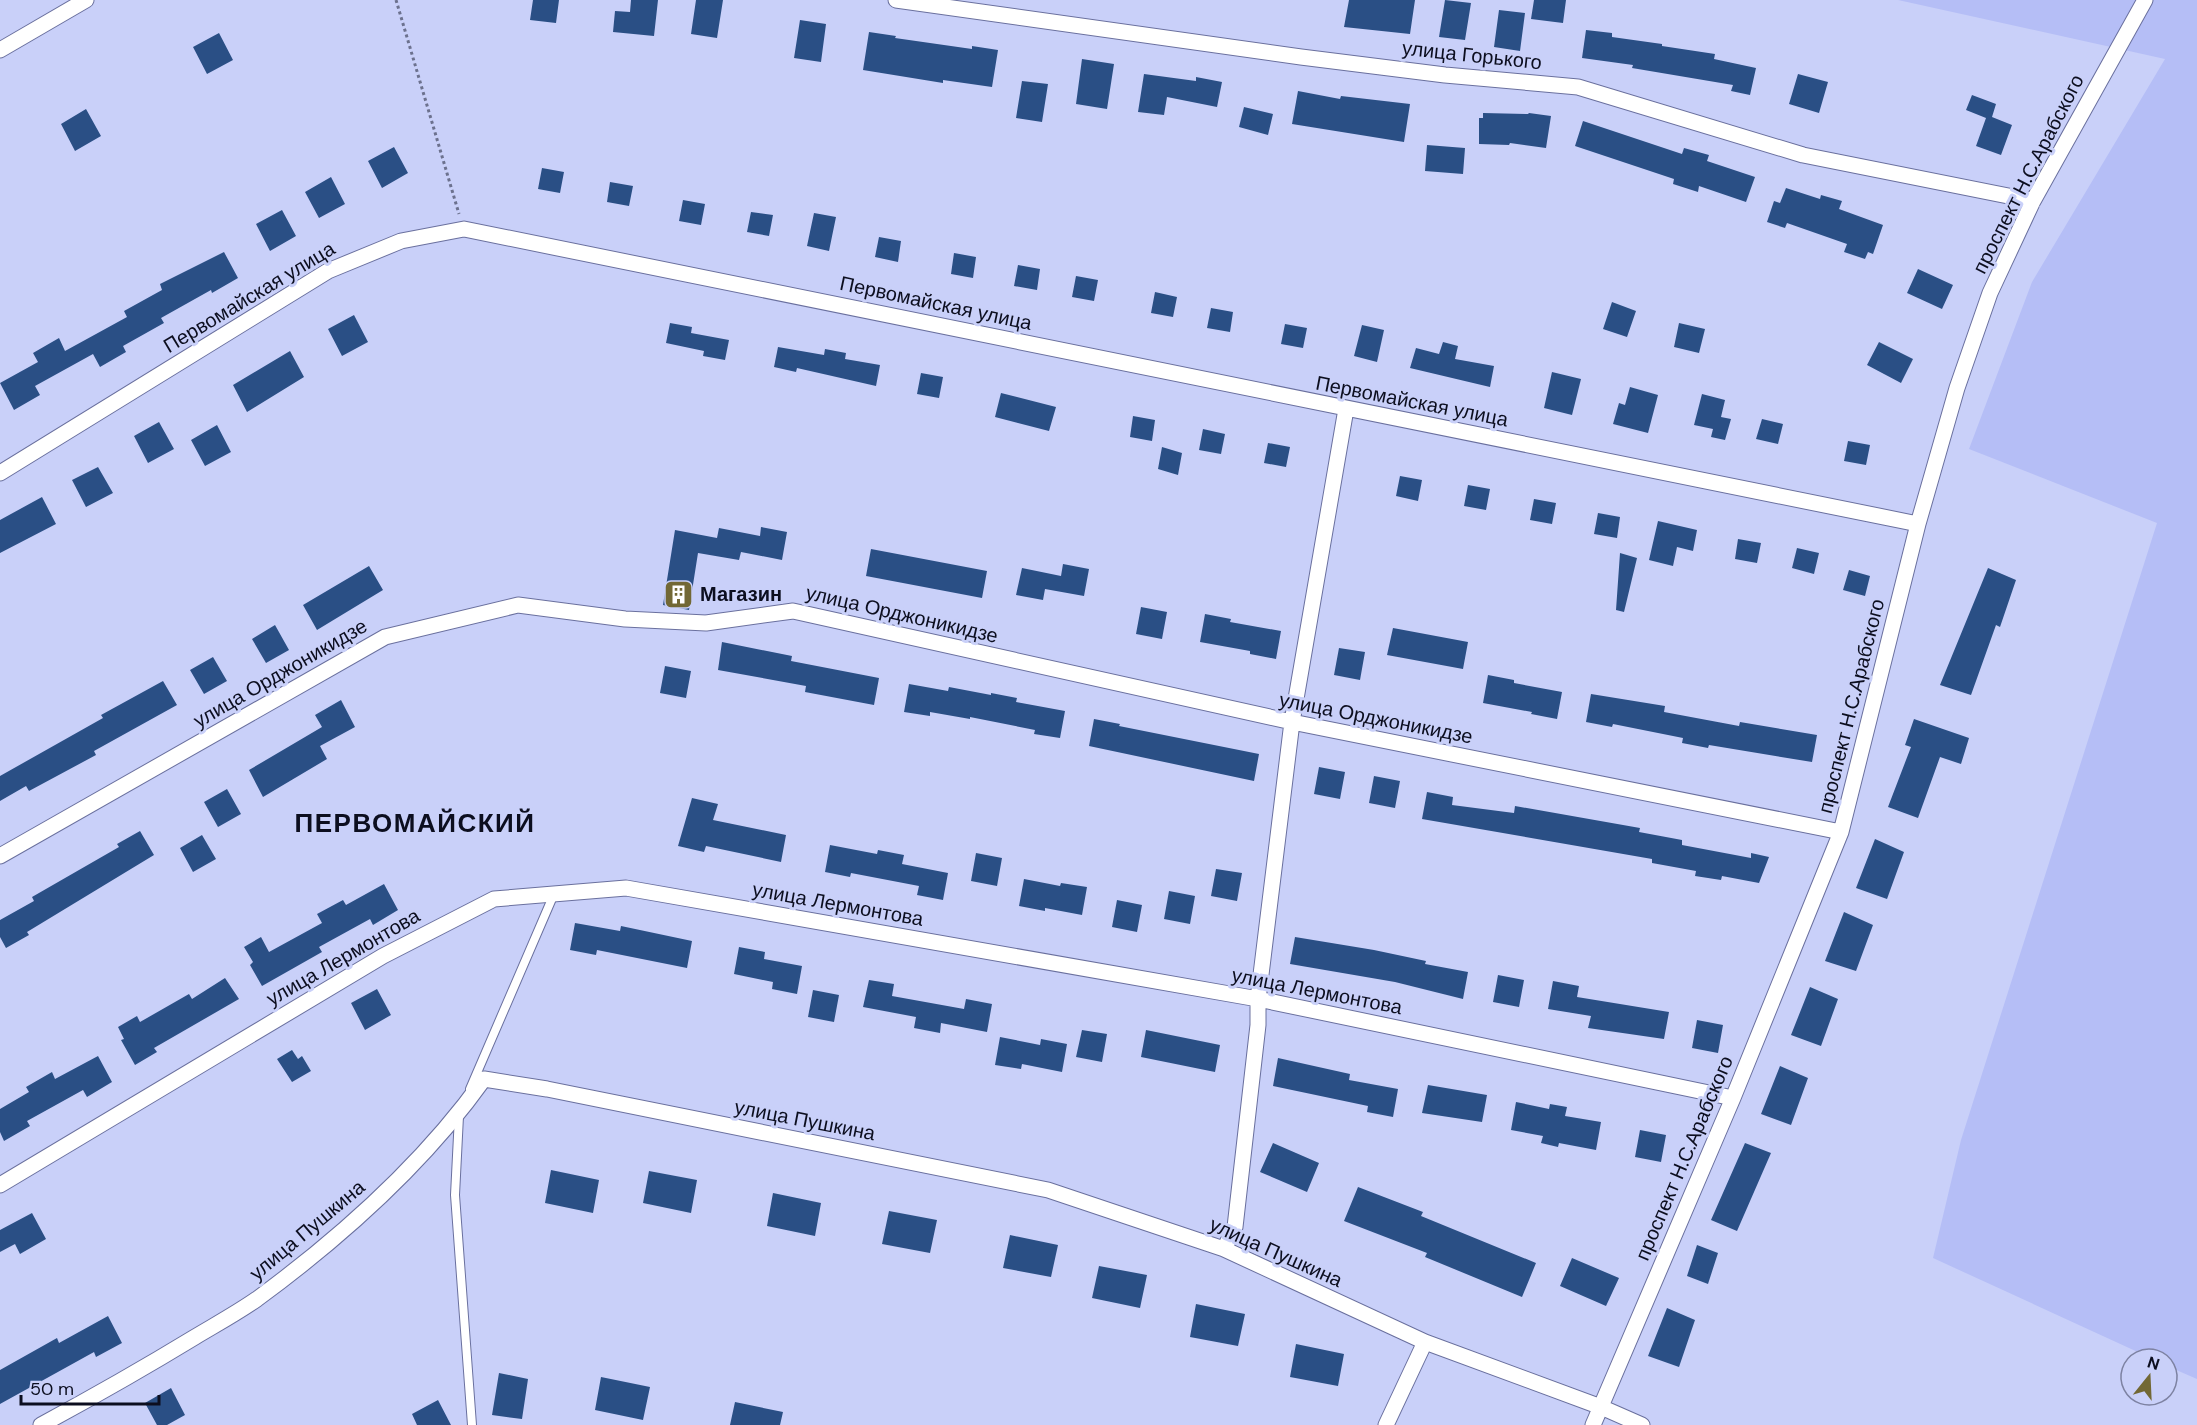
<svg xmlns="http://www.w3.org/2000/svg" width="2197" height="1425" font-family="'DM Sans',sans-serif">
<style>
.green{fill:#b5bef6}
.building{fill:#2a4f85}
.lines{fill:none;stroke-linecap:round;stroke-linejoin:round}
.service-casing{stroke:#6a709e;stroke-width:10}
.minor-casing{stroke:#6a709e;stroke-width:17}
.path{stroke:#6c718e;stroke-width:3;stroke-dasharray:3 3;stroke-linecap:butt}
.service{stroke:#fff;stroke-width:8}
.minor{stroke:#fff;stroke-width:15}
.labels{text-anchor:middle;stroke-width:6;stroke-linejoin:round;paint-order:stroke}
.street-label{font-size:20px;fill:#0c0e1f;stroke:#c9d0f9}
.poi-label{font-size:20px;font-weight:bold;fill:#0c0e1f;stroke:#c9d0f9;text-anchor:start}
.district-label{font-size:26px;font-weight:bold;letter-spacing:1.5px;fill:#0c0e1f;stroke:#c9d0f9}
</style>
<rect width="100%" height="100%" fill="#c9d0f9"/>
<path class="green" d="M1898,0H2197V1379L2167,1366V1359H2153L1933,1258L1961,1140L2157,523L1969,449L2032,282L2165,59Z"/>
<path class="building" d="M533,0H559L556,23L530,20Z
M631,0H658L654,36L613,32L615,11L630,12Z
M696,0H723L717,38L691,34Z
M1349,0H1415L1410,34L1344,27Z
M1445,0L1471,3L1465,40L1439,37Z
M1534,0H1566L1563,23L1531,19Z
M1499,10L1525,13L1520,51L1494,47Z
M800,20L826,24L821,62L794,58Z
M1586,30L1612,33V37L1662,44V46L1715,54L1714,59L1756,68L1750,95L1731,91L1733,85L1632,68L1633,65L1582,58Z
M869,32L896,36L895,38L972,49V46L998,50L992,87L943,80V83L863,70Z
M219,33L233,60L207,74L193,47Z
M1082,59L1114,64L1107,109L1076,104Z
M1144,74L1196,81V77L1222,82L1217,107L1167,97L1164,115L1138,112Z
M1798,74L1828,82L1819,113L1789,104Z
M1022,81L1048,84L1042,122L1016,118Z
M1298,91L1340,99L1341,96L1410,104L1404,142L1292,124Z
M1972,95L1996,104L1992,117L2012,125L2001,155L1976,146L1986,118L1966,110Z
M1244,107L1273,114L1268,135L1239,127Z
M86,109L101,136L75,151L61,124Z
M1483,113L1528,114L1529,113L1551,116L1546,148L1510,143L1509,145L1479,144V118H1483Z
M1583,121L1682,154L1684,148L1709,155L1707,161L1755,177L1746,202L1699,186L1698,192L1673,184L1674,179L1575,146Z
M1427,145L1465,148L1463,174L1425,171Z
M394,147L408,173L382,188L368,161Z
M542,168L564,172L560,193L538,189Z
M331,177L345,204L319,218L305,192Z
M610,182L633,186L629,206L607,202Z
M1786,188L1820,199L1821,195L1842,201L1839,209L1883,225L1873,254L1868,252L1865,259L1844,252L1847,244L1787,223L1785,228L1767,222L1774,201L1780,203Z
M683,200L705,204L701,225L679,221Z
M282,210L296,236L270,251L256,224Z
M751,212L773,215L769,236L747,232Z
M814,213L836,217L829,251L807,246Z
M879,237L901,241L898,262L875,257Z
M224,252L238,278L212,293L211,290L161,318L164,323L123,346L126,352L100,367L93,354L35,386L40,395L14,410L0,383L38,362L33,353L59,338L65,351L127,317L124,311L162,290L160,284Z
M954,253L976,257L973,278L951,274Z
M1018,265L1040,269L1037,290L1014,286Z
M1918,269L1953,285L1942,309L1907,293Z
M1076,276L1098,280L1094,301L1072,297Z
M1155,292L1177,297L1173,317L1151,313Z
M1612,302L1636,311L1627,337L1603,329Z
M1211,308L1233,312L1230,332L1207,328Z
M354,315L368,342L342,356L328,329Z
M670,323L692,327L691,333L729,340L725,360L703,356L704,351L666,343Z
M1679,323L1705,329L1699,353L1674,347Z
M1285,324L1307,328L1303,348L1281,344Z
M1362,325L1384,330L1377,362L1354,356Z
M1443,342L1458,346L1455,359L1494,366L1490,387L1410,368L1416,348L1439,354Z
M1879,342L1913,359L1901,383L1867,365Z
M778,347L824,355L825,349L846,353L845,359L880,365L876,386L797,368L796,372L774,367Z
M290,351L304,377L247,412L233,385Z
M1552,372L1581,379L1572,415L1544,408Z
M921,373L943,377L939,398L917,394Z
M1630,387L1658,395L1648,433L1613,424L1619,403L1625,405Z
M1001,393L1056,407L1049,431L995,417Z
M1702,394L1725,400L1721,417L1731,419L1725,440L1711,437L1713,429L1694,425Z
M1133,416L1155,420L1152,441L1130,437Z
M1762,419L1783,424L1778,444L1756,439Z
M159,422L174,449L148,463L134,436Z
M217,425L231,452L205,466L191,440Z
M1203,429L1225,434L1221,454L1199,450Z
M1848,441L1870,445L1866,465L1844,461Z
M1268,443L1290,447L1286,467L1264,463Z
M1162,447L1182,453L1178,475L1158,469Z
M98,467L113,493L86,507L72,480Z
M1400,476L1422,480L1418,501L1396,496Z
M1468,485L1490,489L1486,510L1464,506Z
M42,497L56,524L0,553V520Z
M1534,499L1556,503L1552,524L1530,520Z
M1598,513L1620,517L1617,538L1594,534Z
M1658,521L1697,530L1693,551L1677,547L1673,566L1649,560Z
M761,527L787,532L782,560L741,552L739,560L698,553L689,610L663,605L675,530L717,538L719,528L760,536Z
M1738,539L1761,543L1757,563L1735,559Z
M1797,548L1819,553L1814,574L1792,568Z
M871,549L987,571L982,598L866,576Z
M1620,553L1637,558L1624,612L1616,610Z
M1063,564L1089,569L1084,596L1045,589L1043,600L1016,595L1022,568L1061,576Z
M369,566L383,590L317,630L303,605Z
M1988,568L2016,580L2000,627L1996,625L1971,695L1940,685Z
M1849,570L1870,576L1865,596L1843,590Z
M1141,607L1167,612L1162,639L1136,634Z
M1205,614L1231,619L1230,622L1281,631L1276,659L1250,654V651L1200,642Z
M275,625L289,650L266,663L252,639Z
M1393,628L1468,642L1463,669L1387,655Z
M722,642L792,656L791,661L879,678L874,705L805,692L806,686L718,670Z
M1339,648L1365,652L1360,680L1334,675Z
M213,657L227,681L204,694L190,670Z
M665,666L691,671L686,698L660,693Z
M1488,675L1514,680V683L1562,692L1557,719L1531,714L1532,712L1483,703Z
M163,681L177,705L94,751L96,755L29,791L26,786L0,801V776L103,718L101,715Z
M909,684L948,691L949,687L991,695V693L1017,698L1016,702L1065,711L1060,738L1034,734L1035,730L970,717V719L930,712V716L904,712Z
M1591,694L1665,706L1664,712L1739,726L1740,722L1817,735L1812,762L1709,745L1708,748L1682,743L1683,738L1613,724L1612,727L1586,722Z
M341,700L355,727L320,746L327,759L263,797L249,770L322,727L315,715Z
M1094,719L1120,724L1119,726L1259,754L1254,781L1089,746Z
M1914,719L1969,738L1961,764L1940,757L1918,818L1888,807L1911,747L1905,745Z
M1319,767L1345,772L1340,799L1314,794Z
M1374,776L1400,781L1395,808L1369,803Z
M227,789L241,814L218,827L204,802Z
M1427,792L1453,797L1452,805L1514,813L1515,806L1640,828L1639,832L1682,840V845L1751,858V853L1769,857L1759,883L1722,876L1721,880L1695,876L1696,871L1652,863V859L1422,819Z
M692,798L718,804L713,820L786,835L781,862L706,846L704,852L678,846Z
M140,831L154,855L27,932L29,935L6,948L0,937V920L34,901L32,897L119,847L117,844Z
M202,835L216,859L193,872L180,848Z
M1875,839L1904,852L1887,899L1856,888Z
M830,845L877,854L878,850L904,855L902,864L948,873L943,900L917,895L919,886L851,873L850,877L825,872Z
M976,853L1002,858L997,886L971,881Z
M1216,869L1242,873L1237,901L1211,896Z
M1024,879L1060,886L1061,883L1087,887L1082,915L1045,908V911L1019,906Z
M384,884L398,910L373,925L370,919L319,947L322,952L262,986L250,965L253,962L244,947L261,937L269,952L322,923L317,914L343,900L346,905Z
M1169,891L1195,896L1190,924L1164,919Z
M1117,900L1142,905L1137,932L1112,927Z
M1844,912L1873,925L1856,971L1825,961Z
M575,923L620,931L621,926L692,941L687,968L597,950L596,955L570,950Z
M1295,937L1374,950L1426,961L1425,964L1468,972L1463,999L1395,982L1290,964Z
M739,947L765,952L764,959L802,966L797,994L772,989L773,982L734,974Z
M1498,975L1524,980L1519,1007L1493,1002Z
M225,978L239,999L154,1048L157,1052L135,1065L121,1040L124,1039L118,1027L137,1016L140,1022L189,994L192,999Z
M869,980L894,984L892,996L964,1009L966,999L992,1004L987,1032L941,1023L940,1033L914,1028L916,1017L863,1007Z
M1553,981L1579,986L1577,997L1669,1012L1664,1039L1588,1028L1591,1016L1548,1009Z
M1810,987L1838,999L1821,1046L1791,1035Z
M377,989L391,1015L365,1030L351,1003Z
M813,990L839,995L834,1022L808,1017Z
M1697,1020L1723,1025L1718,1053L1692,1048Z
M1082,1030L1107,1034L1102,1062L1076,1057Z
M1146,1030L1220,1045L1215,1072L1141,1057Z
M1000,1037L1040,1045L1041,1039L1067,1044L1062,1072L1022,1064L1021,1069L995,1065Z
M292,1050L298,1059L302,1056L311,1071L292,1082L277,1059Z
M98,1056L112,1082L87,1097L83,1090L27,1121L30,1126L4,1141L0,1132V1109L29,1092L26,1087L52,1072L55,1079Z
M1278,1058L1350,1074L1349,1080L1398,1089L1393,1117L1367,1112L1368,1106L1273,1086Z
M1780,1066L1808,1078L1791,1125L1761,1114Z
M1428,1085L1487,1095L1482,1122L1422,1113Z
M1516,1102L1549,1109L1550,1104L1567,1107L1565,1116L1601,1122L1596,1150L1559,1143L1558,1147L1541,1143L1543,1136L1511,1130Z
M1640,1130L1666,1135L1661,1162L1635,1157Z
M1273,1143L1319,1163L1307,1192L1260,1172Z
M1745,1143L1771,1153L1737,1231L1711,1220Z
M551,1170L599,1180L593,1213L545,1203Z
M649,1171L697,1180L691,1213L643,1203Z
M1358,1187L1423,1212L1421,1216L1536,1263L1522,1297L1425,1257L1427,1253L1344,1221Z
M773,1193L821,1203L815,1236L767,1226Z
M889,1211L937,1220L930,1253L882,1244Z
M32,1213L46,1239L20,1254L15,1244L0,1252V1230Z
M1010,1235L1058,1245L1051,1277L1003,1268Z
M1697,1245L1718,1253L1708,1284L1687,1276Z
M1572,1258L1619,1278L1606,1306L1560,1286Z
M1099,1266L1147,1275L1140,1308L1092,1298Z
M1196,1304L1245,1314L1238,1346L1190,1337Z
M1667,1308L1695,1320L1679,1367L1648,1356Z
M108,1316L122,1343L96,1357L94,1352L0,1404V1370L57,1338L59,1343Z
M1296,1344L1344,1354L1338,1386L1290,1377Z
M499,1373L528,1379L522,1419L492,1415Z
M601,1377L650,1387L643,1420L595,1410Z
M171,1388L185,1415L167,1425H157L145,1403Z
M438,1400L451,1425H417L412,1414Z
M735,1402L783,1412L780,1425H730Z"/>
<g class="lines">
<defs>
<path id="service" d="M470,1089L554,894
M459,1116L455,1195L472,1425"/>
<path id="minor" d="M896,0L1301,57L1445,75L1578,87L1803,155L2033,201
M0,50L86,0
M0,473L328,271L401,241L464,229L1918,524
M0,856L385,637L518,605L625,619L706,623L793,611L1292,722L1841,832
M0,1185L383,956L494,899L626,888L1258,999L1733,1098
M1224,1249L1235,1227L1258,1025V999L1292,722L1346,409
M41,1425C93,1397 144,1368 195,1337C215,1325 237,1313 257,1299C340,1238 424,1163 484,1079L547,1089L1048,1190L1224,1249L1425,1342L1601,1407L1642,1425
M1386,1425L1425,1342
M1593,1425L1733,1098L1841,832L1918,524L1957,388L1990,293L2033,201L2145,0"/>
</defs>
<use href="#service" class="service-casing"/>
<use href="#minor" class="minor-casing"/>
<path class="path" d="M396,0L459,214"/>
<use href="#service" class="service"/>
<use href="#minor" class="minor"/>
</g>
<defs>
<symbol id="building-square" viewBox="-11 -11 22 22"><rect x="-9" y="-9" width="18" height="18" rx="4" fill="#726835" stroke="#c9d0f9"/><path d="M-4-6H4V6H1V3H-1V6H-4ZM-2.5-4.3h1.7v1.8h-1.7ZM.8-4.3h1.7v1.8H.8ZM-2.5-1h1.7V.8h-1.7ZM.8-1h1.7V.8H.8Z" fill="#fff"/></symbol>
</defs>
<g fill-rule="evenodd">
<use href="#building-square" x="662" y="578" width="33" height="33"/>
</g>
<g class="labels">
<g class="street-label">
<text transform="translate(1472 55) rotate(6)" y="7">улица Горького</text>
<text transform="translate(2028 174) rotate(-63)" y="7">проспект Н.С.Арабского</text>
<text transform="translate(249 297) rotate(-31)" y="7">Первомайская улица</text>
<text transform="translate(936 303) rotate(12)" y="7">Первомайская улица</text>
<text transform="translate(1412 401) rotate(11)" y="7">Первомайская улица</text>
<text transform="translate(902 614) rotate(13)" y="7">улица Орджоникидзе</text>
<text transform="translate(280 673) rotate(-30)" y="7">улица Орджоникидзе</text>
<text transform="translate(1851 706) rotate(-76)" y="7">проспект Н.С.Арабского</text>
<text transform="translate(1376 718) rotate(11)" y="7">улица Орджоникидзе</text>
<text transform="translate(838 904) rotate(10)" y="7">улица Лермонтова</text>
<text transform="translate(343 957) rotate(-30)" y="7">улица Лермонтова</text>
<text transform="translate(1317 991) rotate(11)" y="7">улица Лермонтова</text>
<text transform="translate(805 1120) rotate(11)" y="7">улица Пушкина</text>
<text transform="translate(1684 1158) rotate(-67)" y="7">проспект Н.С.Арабского</text>
<text transform="translate(307 1230) rotate(-40)" y="7">улица Пушкина</text>
<text transform="translate(1276 1252) rotate(24)" y="7">улица Пушкина</text>
</g>
<g class="poi-label">
<text x="700" y="601">Магазин</text>
</g>
<g class="district-label">
<text x="415" y="832">ПЕРВОМАЙСКИЙ</text>
</g>
</g>
<g transform="translate(2149 1377) rotate(18)"><circle r="28" fill="#c9d0f9" stroke="#7d82a2" stroke-width="1.5"/>
<path d="M0-4.5L10 22L0 15L-10 22Z" fill="#726835"/>
<text y="-9" font-size="16" font-weight="bold" text-anchor="middle" fill="#0c0e1f">N</text>
</g>
<path d="M21 1395v9h138v-9" fill="none" stroke="#0c0e1f" stroke-width="3"/>
<text x="30" y="1395" font-size="18" fill="#0c0e1f" stroke="#c9d0f9" stroke-width="4.5" paint-order="stroke">50 m</text>
</svg>
